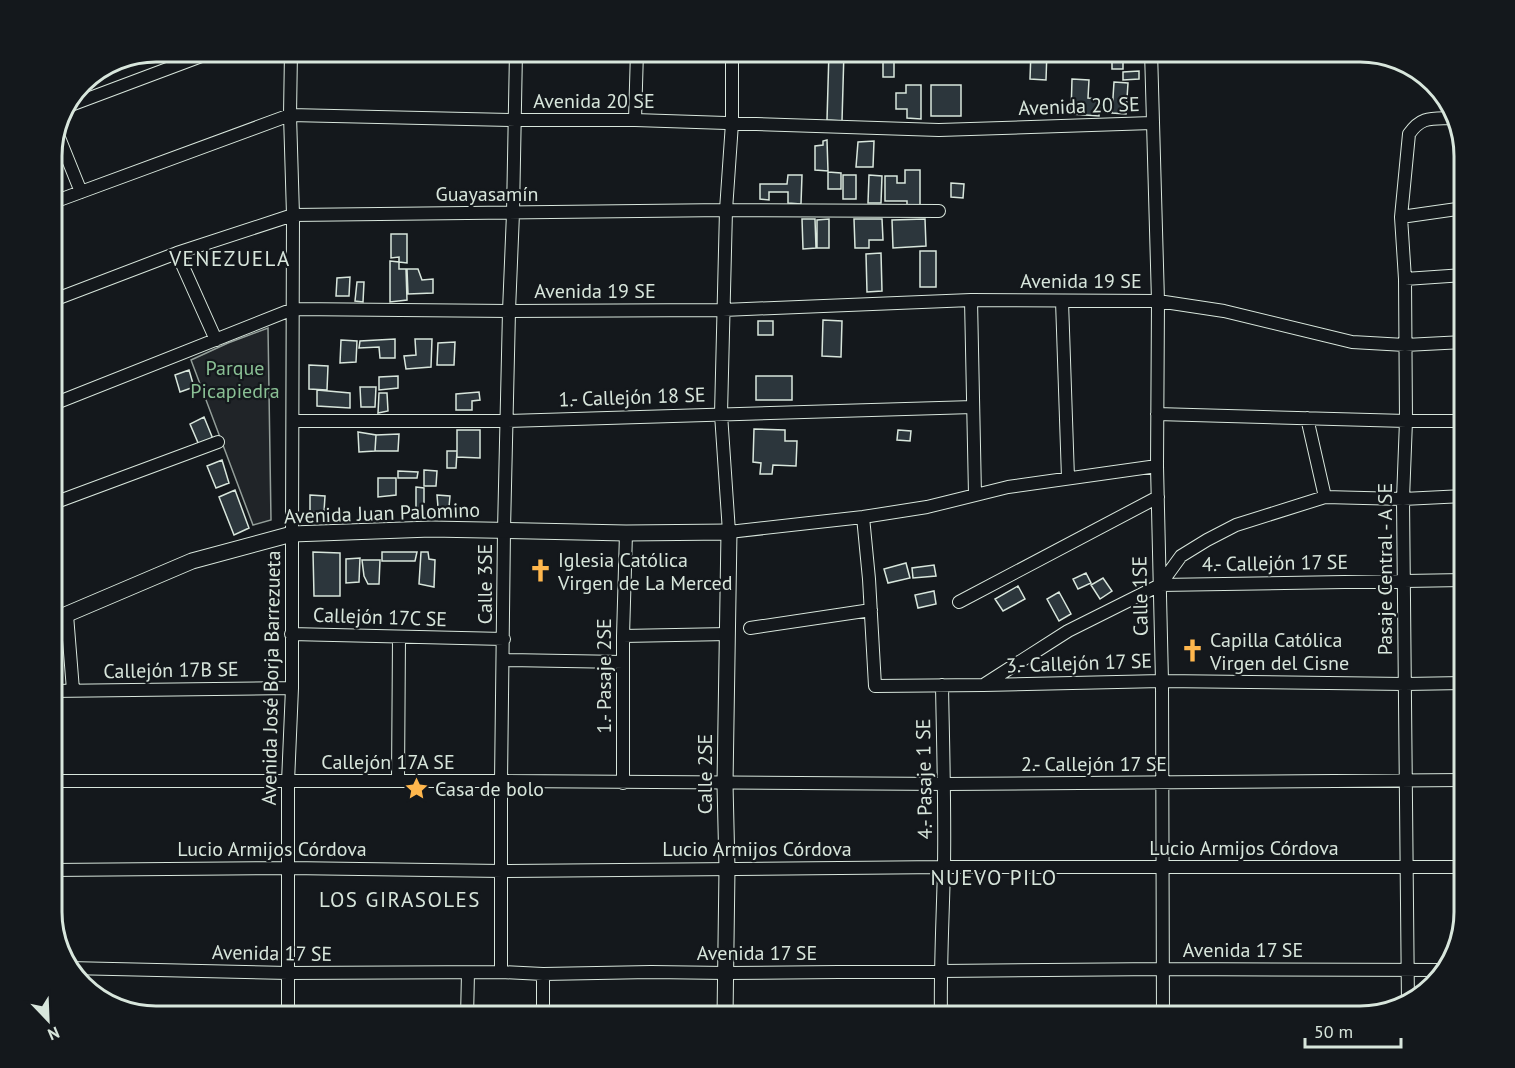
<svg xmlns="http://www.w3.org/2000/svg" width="1515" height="1068" font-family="'PT Sans',sans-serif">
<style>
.green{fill:#202428;stroke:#939e99;stroke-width:1.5}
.building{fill:#2c363c;stroke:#d8e6dc;stroke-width:1.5}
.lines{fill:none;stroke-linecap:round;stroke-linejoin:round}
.minor-casing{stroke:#d8e6dc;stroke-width:14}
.tertiary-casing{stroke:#d8e6dc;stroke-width:17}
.minor{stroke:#14181c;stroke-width:12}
.tertiary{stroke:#14181c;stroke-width:15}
.labels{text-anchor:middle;stroke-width:4.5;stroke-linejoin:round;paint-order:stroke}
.street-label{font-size:20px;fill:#d8e6dc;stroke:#14181c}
.park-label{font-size:20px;fill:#8ac095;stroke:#14181c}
.poi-label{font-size:20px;fill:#d8e6dc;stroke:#14181c;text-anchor:start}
.neighbourhood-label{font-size:21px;letter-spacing:1.5px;fill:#d8e6dc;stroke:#14181c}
.rim{fill:none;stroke:#d8e6dc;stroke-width:3}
</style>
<rect width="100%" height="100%" fill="#14181c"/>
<path class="green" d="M268,328L271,520L253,525L191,360L228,343Z"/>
<path class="building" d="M829,51H844L842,121L827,120Z
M1031,51H1047L1046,80L1030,79Z
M1112,51H1123V69H1112Z
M883,53H894V77H883Z
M1139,71V79L1123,80V72Z
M1072,79L1089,80L1088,98L1100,99L1099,116L1071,114Z
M1114,82L1128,83L1126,114L1112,113Z
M906,85H921V119L907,118V109H896V93H906Z
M931,85H961V116H931Z
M827,140L828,171L815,170V146L823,145V141Z
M874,141L873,167H856L858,142Z
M905,170H920V205H907V201H885V176H897V183H905Z
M828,172L841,173V189H828Z
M788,175H802L801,204L788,203V192H769V200L760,199V184H787Z
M843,175H856V199H843Z
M869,175L882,176L881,203H868Z
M951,183L964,184L963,198L951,197Z
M802,219H815L816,248L803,249Z
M829,219V248H817V220Z
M854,219H882L883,240H869V248H855Z
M925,219L926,246L893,248L892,220Z
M391,234H407V263L399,262V257L391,258Z
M920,251H936V287H920Z
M881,253L882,291L867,292L866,254Z
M390,261L399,262V269H406L407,300L390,302Z
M407,269H418L422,280L433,279V293L408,294Z
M350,277L349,296H336L337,278Z
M357,282H364L363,302L355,301Z
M823,320L842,321L841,357L822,356Z
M758,321H773V335H758Z
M395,339V358H380L379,347L359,348L360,341Z
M415,339H432L431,367L406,369L404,356L416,355Z
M341,340L357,341L356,362L340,363Z
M455,342L454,365H437L438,343Z
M309,365L328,366L327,390L309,389Z
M189,370L194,387L180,392L175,375Z
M398,376V388L379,390V377Z
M756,376H792V400H756Z
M360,387H376L375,407H361Z
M317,390L350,393V408L317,406Z
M479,392L480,400L472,401V410H456V394Z
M379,393H387L388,411L378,413Z
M204,417L213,439L199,445L190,424Z
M754,429L785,430V441H797L796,466L773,465L772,474H760L761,463L753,462Z
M457,430H480V458L457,457Z
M898,430L911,431L910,441L897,440Z
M358,432L376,435L375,451L359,452Z
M399,434L398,451H375L376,435Z
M447,451H457L456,468H447Z
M222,460L229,483L216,488L207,466Z
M424,470L437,471L436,486H424Z
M398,471L418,472L417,478H398Z
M378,478H396V495L378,497Z
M416,487L424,488V509H416Z
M235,490L249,528L234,535L219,497Z
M310,495L325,496L324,512H310Z
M437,495L450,496L449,507H438Z
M313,552L340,553V596H314Z
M382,552H417L415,561H382Z
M421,552H428L429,559L435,560L434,587L419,584Z
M360,558L359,582L346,583V559Z
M362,560H380L379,584H368L364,576Z
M906,563L910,578L888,583L884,569Z
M934,565L936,576L913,578L912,568Z
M1086,573L1091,583L1078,589L1073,579Z
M1103,578L1112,591L1100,599L1091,585Z
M1018,586L1025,599L1003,611L995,599Z
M934,591L936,604L918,608L915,595Z
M1059,592L1071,614L1059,621L1047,599Z"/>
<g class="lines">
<defs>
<path id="minor" d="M732,51V123L726,210L721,414L729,532L863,517L927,507L1008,487L1157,466
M1151,51L1158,301L1157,466L1162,681L1163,1017
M71,105L215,51
M635,120L637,51
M58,135L81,192
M51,203L290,115L515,120H635L939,130L1152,123
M1401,217L1464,208
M177,253L216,340
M1405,279L1464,275
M971,300L975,495
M51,301L177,253L293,215L726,210L939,211
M1062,301L1068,478
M51,405L293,309L509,311L723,310L971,300L1158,301L1224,311L1352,342L1405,345L1464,342
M1157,414L1406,421H1464
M1307,418L1325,497
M293,421H507L973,407
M51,504L218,442
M863,517L869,579L875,686L983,685L1162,681L1405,684L1464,683
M1160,585L1464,580
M959,602L1158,497
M67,615L73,690
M750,628L871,610
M291,634L504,639
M623,636L728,634
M504,660L623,662
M985,684L1068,631L1160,585L1181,556L1207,540L1236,525L1325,497L1403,499L1464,496
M51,691L292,688
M51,781H501L945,784L1464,780
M398,781L399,637
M623,783V636L626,533
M51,870L289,868L502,871L944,867H1464
M69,968L288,973L501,972L543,974L651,972L726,973L1163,969L1446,970
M501,972V781L504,530L509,311L513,213L516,51
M1408,1004L1403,499L1406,421L1405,279L1401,217L1409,134C1422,115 1433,119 1454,118
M288,1017V782L292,688V534L293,215L290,115L291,51
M467,1017L468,973
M543,1017V974
M941,1017C940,966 943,916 944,865C945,805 943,745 942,685"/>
<path id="tertiary" d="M51,621L192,561L292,534L431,529L626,533L729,532L725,784L727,869L725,1017"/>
</defs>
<use href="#minor" class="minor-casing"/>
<use href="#tertiary" class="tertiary-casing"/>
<use href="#minor" class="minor"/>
<use href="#tertiary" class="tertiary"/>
</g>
<defs>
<symbol id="church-bare" viewBox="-9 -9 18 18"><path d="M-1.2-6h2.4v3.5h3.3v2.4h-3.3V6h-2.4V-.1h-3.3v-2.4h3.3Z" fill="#ffb74d" stroke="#14181c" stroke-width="2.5" paint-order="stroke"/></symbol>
<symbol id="sight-bare" viewBox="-9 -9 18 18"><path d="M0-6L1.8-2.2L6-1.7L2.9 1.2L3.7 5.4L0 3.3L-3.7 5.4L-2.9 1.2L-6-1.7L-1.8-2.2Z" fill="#ffb74d" stroke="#14181c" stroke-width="2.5" paint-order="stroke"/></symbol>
</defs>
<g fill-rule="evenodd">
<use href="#church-bare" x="524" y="554" width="33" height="33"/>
<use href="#church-bare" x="1176" y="634" width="33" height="33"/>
<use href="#sight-bare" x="400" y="772" width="33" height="33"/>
</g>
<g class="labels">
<g class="street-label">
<text x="594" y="108">Avenida 20 SE</text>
<text transform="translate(1079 106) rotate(-2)" y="7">Avenida 20 SE</text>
<text x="487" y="201">Guayasamín</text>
<text x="1081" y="288">Avenida 19 SE</text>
<text x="595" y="298">Avenida 19 SE</text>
<text transform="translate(632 397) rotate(-2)" y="7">1.- Callejón 18 SE</text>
<text transform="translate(382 513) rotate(-2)" y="7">Avenida Juan Palomino</text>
<text transform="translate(1275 563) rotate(-1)" y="7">4.- Callejón 17 SE</text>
<text transform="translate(1385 569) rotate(-90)" y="7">Pasaje Central - A SE</text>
<text transform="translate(485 584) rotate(-90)" y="7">Calle 3SE</text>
<text transform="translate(1140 596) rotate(-91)" y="7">Calle 1SE</text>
<text transform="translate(380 617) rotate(2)" y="7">Callejón 17C SE</text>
<text transform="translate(1079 663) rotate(-2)" y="7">3.- Callejón 17 SE</text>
<text transform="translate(171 670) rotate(-1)" y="7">Callejón 17B SE</text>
<text transform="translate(604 676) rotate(-90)" y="7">1.- Pasaje 2SE</text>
<text transform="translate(271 678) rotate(-89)" y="7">Avenida José Borja Barrezueta</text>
<text x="388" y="769">Callejón 17A SE</text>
<text x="1094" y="771">2.- Callejón 17 SE</text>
<text transform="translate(705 774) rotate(-90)" y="7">Calle 2SE</text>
<text transform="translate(924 779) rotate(-91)" y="7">4.- Pasaje 1 SE</text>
<text x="1244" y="855">Lucio Armijos Córdova</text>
<text x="272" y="856">Lucio Armijos Córdova</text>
<text x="757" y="856">Lucio Armijos Córdova</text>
<text x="1243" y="957">Avenida 17 SE</text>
<text transform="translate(272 953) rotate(1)" y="7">Avenida 17 SE</text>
<text x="757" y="960">Avenida 17 SE</text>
</g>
<g class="park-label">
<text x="235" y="375">Parque<tspan x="235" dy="23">Picapiedra</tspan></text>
</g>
<g class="poi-label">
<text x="558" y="567">Iglesia Católica<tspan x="558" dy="23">Virgen de La Merced</tspan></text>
<text x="1210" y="647">Capilla Católica<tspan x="1210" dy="23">Virgen del Cisne</tspan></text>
<text x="435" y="796">Casa de bolo</text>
</g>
<g class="neighbourhood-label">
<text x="230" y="266">VENEZUELA</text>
<text x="994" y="885">NUEVO PILO</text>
<text x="400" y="907">LOS GIRASOLES</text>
</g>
</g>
<path d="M0 0H1515V1068H0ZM156 62H1360A94 94 0 0 1 1454 156V912A94 94 0 0 1 1360 1006H156A94 94 0 0 1 62 912V156A94 94 0 0 1 156 62Z" fill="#14181c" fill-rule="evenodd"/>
<path class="rim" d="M156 62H1360A94 94 0 0 1 1454 156V912A94 94 0 0 1 1360 1006H156A94 94 0 0 1 62 912V156A94 94 0 0 1 156 62Z"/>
<g transform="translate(48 1020) rotate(157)" stroke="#14181c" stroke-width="4.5" paint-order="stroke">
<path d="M0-4.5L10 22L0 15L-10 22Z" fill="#d8e6dc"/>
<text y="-9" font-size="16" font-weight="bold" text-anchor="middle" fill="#d8e6dc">N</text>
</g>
<path d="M1305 1038v9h96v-9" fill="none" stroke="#d8e6dc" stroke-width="3"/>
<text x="1314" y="1038" font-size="18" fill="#d8e6dc" stroke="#14181c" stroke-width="4.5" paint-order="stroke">50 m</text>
</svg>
